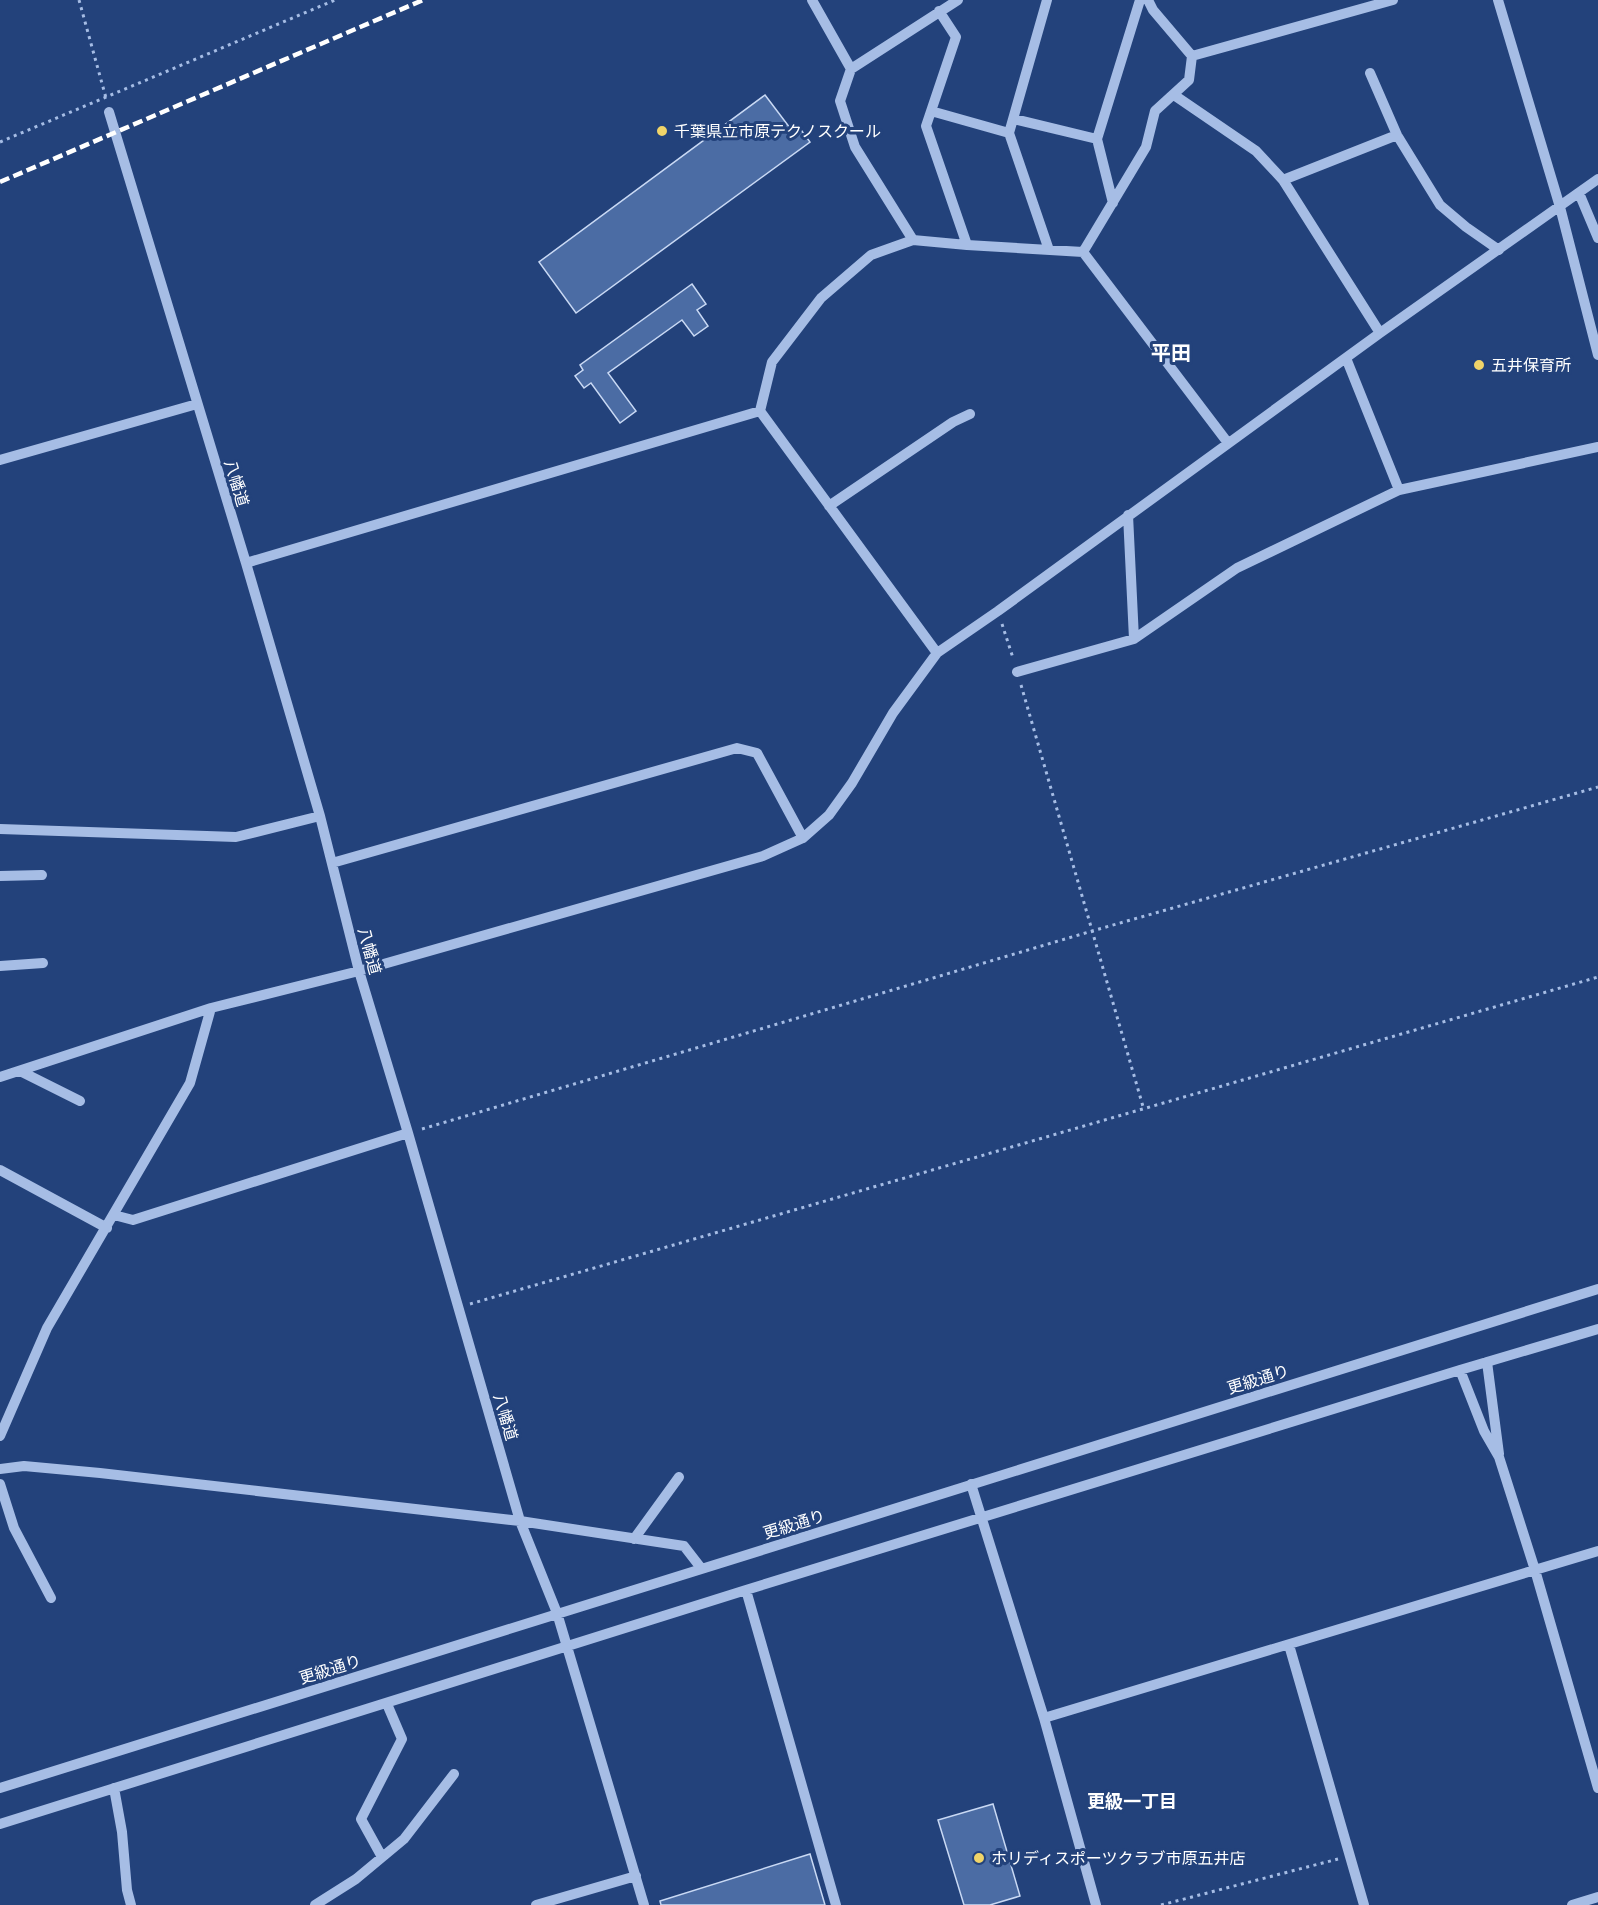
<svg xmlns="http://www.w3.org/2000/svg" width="1598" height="1905" font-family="Poppins,'Noto Sans JP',sans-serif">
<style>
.building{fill:#4b6ca4;stroke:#c9d9f4;stroke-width:1.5}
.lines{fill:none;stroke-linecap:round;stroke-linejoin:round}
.path{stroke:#a6bde5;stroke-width:3;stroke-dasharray:3 4.5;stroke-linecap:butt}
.minor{stroke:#a6bde5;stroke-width:10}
.rail{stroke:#fff;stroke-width:4.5;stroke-dasharray:10 4.5;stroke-linecap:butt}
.poi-dot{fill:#f0d469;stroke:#23427b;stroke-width:2}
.labels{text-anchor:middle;stroke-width:6;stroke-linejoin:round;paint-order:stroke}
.poi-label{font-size:16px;fill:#fff;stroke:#23427b;text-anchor:start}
.street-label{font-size:16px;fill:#fff;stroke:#23427b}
.neighbourhood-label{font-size:18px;font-weight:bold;fill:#fff;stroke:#23427b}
.quarter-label{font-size:20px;font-weight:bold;fill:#fff;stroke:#23427b}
</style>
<rect width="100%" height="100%" fill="#23427b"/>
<path class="building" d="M765,95L793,132L799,127L810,142L576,313L539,262Z
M692,284L706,304L697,310L708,326L694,336L682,320L608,373L636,411L620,423L591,383L584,388L575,376L583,370L580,365Z
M993,1804L1020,1896L990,1905H964L938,1820Z
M810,1854L825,1905H661L660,1901Z"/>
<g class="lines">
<path class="path" d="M79,0L106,98
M0,142L335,0
M1002,624L1013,658
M1021,685L1144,1110
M422,1129L1092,931L1598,787
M470,1304L1598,977
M1161,1905L1338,1859"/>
<path class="minor" d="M812,0L851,69
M1047,0L1009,133L1049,250
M1498,0L1560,207L1598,355
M939,11L956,37L926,126L967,245
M1192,56L1393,0
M1370,73L1397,135L1440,205L1466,227L1499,250
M1174,95L1256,151L1283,180L1380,333
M931,111L1009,133
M109,112L246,563L320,816L359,971L408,1133L520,1521L557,1613L644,1905
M1014,119L1097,139
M1283,180L1397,135
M1579,193L1598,238
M1113,203L1097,139L1140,0
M913,240L855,147L840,101L851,69L958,0
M1083,252L1228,443
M1346,358L1399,490
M760,411L772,362L821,298L871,255L913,240L967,245L1083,252L1146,147L1155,111L1189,80L1192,56L1153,10L1148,0
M760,411L937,653
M0,460L197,404
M829,506L953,422L970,414
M1128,515L1134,639
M246,563L760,411
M1017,672L1134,639L1237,568L1399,490L1598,447
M0,829L236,837L320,816
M332,863L737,748L757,753L803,838
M0,876L42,875
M0,966L43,963
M20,1071L80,1101
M0,1077L211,1008L359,971L763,856L803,838L829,815L852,783L893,713L937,653L998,611L1380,333L1598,179
M0,1170L107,1228
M114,1215L133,1220L408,1133
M1487,1362L1499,1454
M1460,1370L1484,1431L1499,1457L1535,1570L1598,1788
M0,1436L47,1328L190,1083L211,1008
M0,1469L24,1466L100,1473L520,1521L684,1546L701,1568
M0,1484L14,1528L51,1598
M971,1484L1044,1718L1096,1905
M634,1539L679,1477
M746,1590L836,1905
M1289,1645L1364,1905
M1044,1718L1598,1551
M0,1788L1598,1289
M114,1788L122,1832L127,1890L131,1905
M0,1824L746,1590L1460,1370L1598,1329
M382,1857L361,1819L402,1739L387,1704
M315,1905L356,1879L404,1839L454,1774
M536,1905L636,1876
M1572,1905L1598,1897"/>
<path class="rail" d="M0,182L423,0"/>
</g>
<g class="poi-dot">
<circle cx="662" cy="131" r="6"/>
<circle cx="1479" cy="365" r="6"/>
<circle cx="979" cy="1858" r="6"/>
</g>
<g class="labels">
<g class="poi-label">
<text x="674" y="137">千葉県立市原テクノスクール</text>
<text x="1491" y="371">五井保育所</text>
<text x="991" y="1864">ホリディスポーツクラブ市原五井店</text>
</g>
<g class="street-label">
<text transform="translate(237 483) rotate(73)" y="6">八幡道</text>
<text transform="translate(370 951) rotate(75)" y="6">八幡道</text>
<text transform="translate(1258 1379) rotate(-17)" y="6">更級通り</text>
<text transform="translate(506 1417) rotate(74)" y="6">八幡道</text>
<text transform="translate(794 1524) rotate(-17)" y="6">更級通り</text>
<text transform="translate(330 1669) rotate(-17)" y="6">更級通り</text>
</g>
<g class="neighbourhood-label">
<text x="1132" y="1808">更級一丁目</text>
</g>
<g class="quarter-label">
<text x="1171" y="360">平田</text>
</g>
</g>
</svg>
